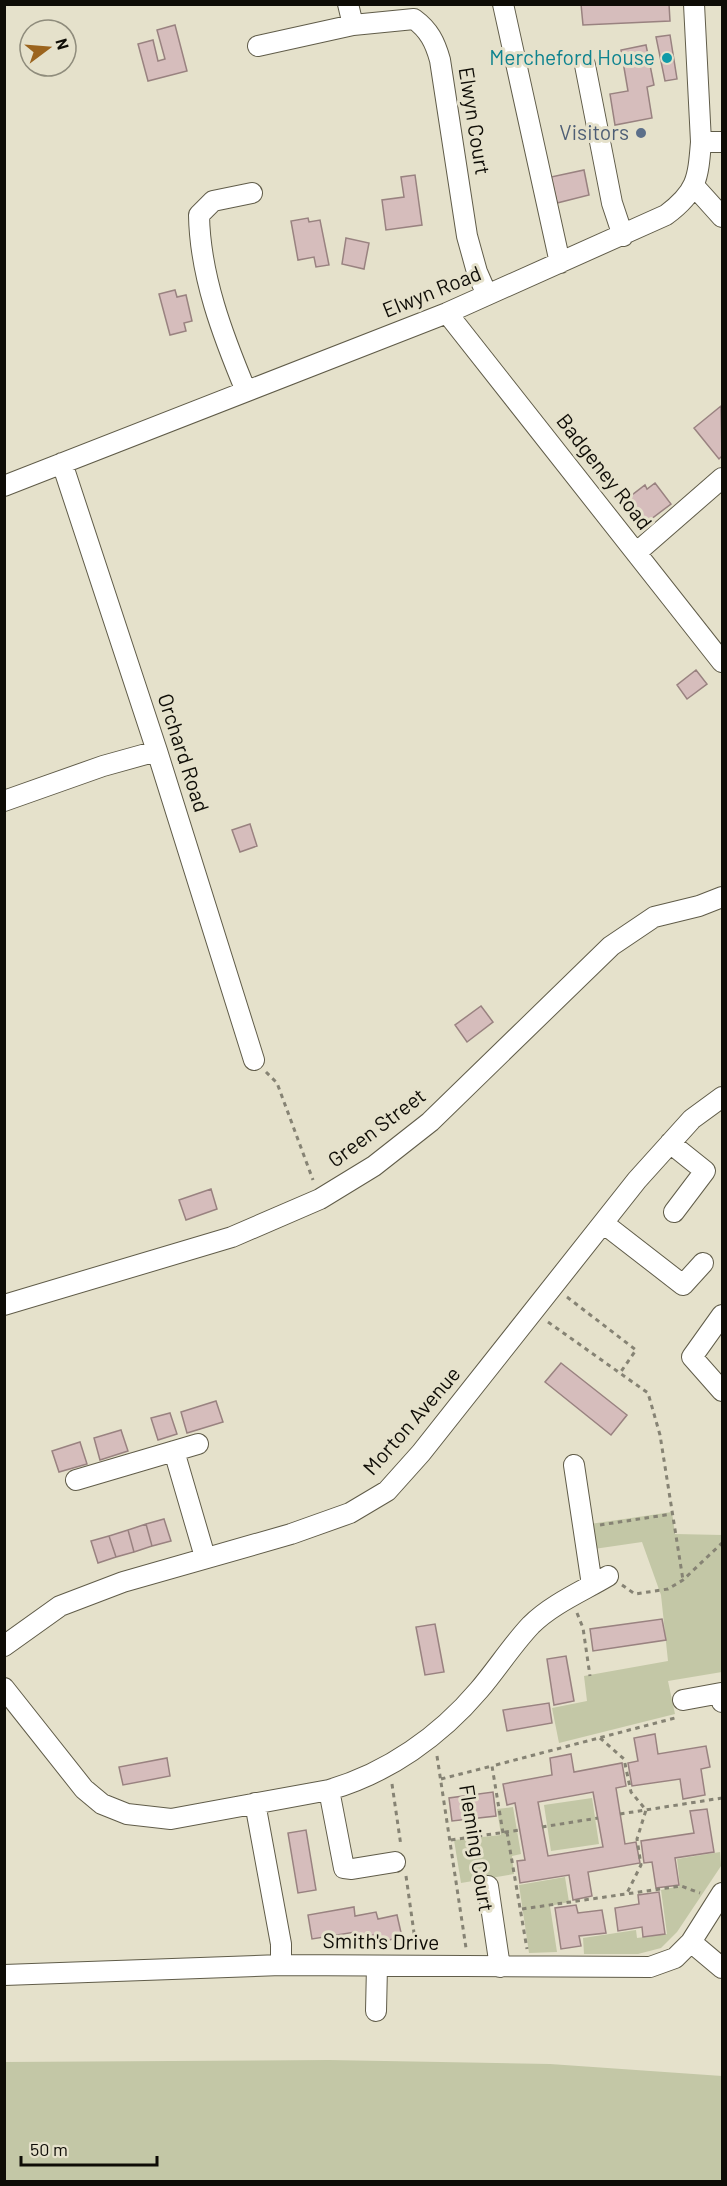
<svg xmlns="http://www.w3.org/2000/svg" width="727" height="2186" font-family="Barlow,sans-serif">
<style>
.green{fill:#c3c7a6}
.building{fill:#d6bdbc;stroke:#998280;stroke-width:1.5;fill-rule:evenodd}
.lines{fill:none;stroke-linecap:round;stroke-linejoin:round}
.minor-casing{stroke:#605c49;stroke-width:22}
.path{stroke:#868374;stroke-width:3;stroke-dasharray:4.5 4.5;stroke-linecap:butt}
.minor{stroke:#fff;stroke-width:20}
.culture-dot{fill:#0f9aa8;stroke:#e5e1cb;stroke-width:2}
.service-dot{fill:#5c6f8a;stroke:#e5e1cb;stroke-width:2}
.labels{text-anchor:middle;stroke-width:6;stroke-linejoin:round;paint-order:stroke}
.culture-label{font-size:21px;fill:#0d838f;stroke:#e5e1cb;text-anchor:end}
.street-label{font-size:21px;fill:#0e0c06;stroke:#e5e1cb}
.service-label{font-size:21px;fill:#4e5e75;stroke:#e5e1cb;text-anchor:end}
</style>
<rect width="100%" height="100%" fill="#e5e1cb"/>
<path class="green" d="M672,1512L675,1534L722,1535V1672L668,1681L675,1714L559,1743L552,1708L587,1701L584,1676L668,1661L661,1595L642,1542L594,1549L590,1524Z
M592,1798L599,1844L551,1851L544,1805Z
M513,1807L521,1854L512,1856L514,1874L461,1883L454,1840L501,1835L497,1809Z
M720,1852L721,1866L677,1932L661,1948L638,1954H584L583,1938L636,1930L637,1938L667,1934L661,1890L680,1886L677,1859Z
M565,1877L569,1902L550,1906L557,1952L529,1953L519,1885Z
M329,2060L550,2064L722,2076V2181H5V2062Z"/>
<path class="building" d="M581,4H669L670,21L583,25Z
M175,25L187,71L148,81L138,44L153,40L158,61L165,59L157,30Z
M670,35L677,79L665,81L656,37Z
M646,45L654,85L647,87L652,118L615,125L610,94L628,91L621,50Z
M584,170L589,195L557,203L551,177Z
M415,175L422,225L386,230L382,200L404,197L401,177Z
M308,218L309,222L320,220L329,265L316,267L314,257L298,260L291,221Z
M346,238L369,243L364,269L342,264Z
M175,290L177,297L186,295L192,321L184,323L186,331L170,335L159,294Z
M721,406L722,456L719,459L694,428Z
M655,483L671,504L642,526L623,502L645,485L647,489Z
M696,670L707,684L687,699L677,685Z
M250,824L257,846L240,852L232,830Z
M481,1006L493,1022L467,1042L455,1025Z
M211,1189L217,1209L186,1220L179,1200Z
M561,1363L627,1415L611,1435L545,1382Z
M216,1401L223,1422L187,1433L181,1412Z
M170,1413L177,1434L158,1440L151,1418Z
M121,1430L128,1451L100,1460L94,1438Z
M80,1442L87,1464L59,1472L52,1451Z
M164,1519L171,1541L152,1546L146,1524Z
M146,1524L152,1546L134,1552L128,1530Z
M128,1530L134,1552L116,1557L109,1536Z
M109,1536L116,1557L98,1563L91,1541Z
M662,1619L666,1640L593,1651L590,1629Z
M435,1624L444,1672L425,1675L416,1627Z
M566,1656L574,1701L554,1705L547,1659Z
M549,1703L552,1723L507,1731L503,1710Z
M655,1734L658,1754L706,1746L710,1767L701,1769L705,1795L683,1799L680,1779L632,1786L628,1763L638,1761L634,1738Z
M571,1754L574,1772L622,1763L626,1786L616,1788L625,1844L636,1842L640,1863L588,1872L592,1896L573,1900L569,1875L520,1883L517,1861L525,1860L515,1803L507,1805L503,1784L552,1775L550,1758ZM593,1792L603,1847L548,1856L538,1802Z
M167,1758L170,1776L123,1785L119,1767Z
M493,1792L496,1816L452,1821L449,1798Z
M707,1809L714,1852L675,1858L679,1885L656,1888L652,1862L644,1863L641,1841L694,1833L690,1811Z
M306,1830L316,1890L298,1893L288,1833Z
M659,1892L665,1934L643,1937L642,1927L618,1931L615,1908L639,1904L638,1895Z
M576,1905L578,1913L602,1910L606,1933L579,1936L581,1946L561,1949L555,1908Z
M354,1907L355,1916L376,1912L378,1919L397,1915L402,1937L380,1942L379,1934L356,1939L355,1932L312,1939L308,1915Z"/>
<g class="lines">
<defs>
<path id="minor" d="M348,4L353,25L414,19C429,30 435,42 440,60L467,236L477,272L487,295
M503,4L560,263
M258,46L353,25
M585,65L612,203L623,236
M701,142H722
M695,187L722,217
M447,313L722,662
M246,391C223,336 200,276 199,215L213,201L252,193
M62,463L157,751L254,1060
M4,486L447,313L666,215C697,192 698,179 701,142L694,4
M636,553L722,478
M4,801L103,766L157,751
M670,1143L705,1171L674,1212
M603,1223L683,1285L703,1263
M4,1305L232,1237L320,1199L374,1166L430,1122L611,946L654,917L699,906L722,897
M722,1315L692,1357L722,1391
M174,1451L205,1557
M574,1465L592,1585
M76,1480L198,1444
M4,1646L60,1606L123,1582L291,1534L350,1513L387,1491L421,1453L637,1180L692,1119L722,1097
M4,1688L84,1789L102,1804L127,1814L171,1819L329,1790C388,1773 440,1736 479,1690C497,1669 512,1645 531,1625C552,1604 583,1591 608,1576
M683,1700L721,1693L722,1702
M329,1790L344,1868L352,1869L395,1862
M255,1803L281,1944V1965
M488,1886L500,1967
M691,1942L722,1968
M4,1975L281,1965L650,1967L675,1958L691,1942L722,1893
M376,2011L377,1966"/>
</defs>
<use href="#minor" class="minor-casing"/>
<path class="path" d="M266,1072L277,1083L313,1180
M567,1297L636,1350L620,1373
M548,1322L648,1393L660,1435L683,1580
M600,1525L672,1514
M622,1585L635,1594L668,1589L683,1580L722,1543
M577,1613L583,1628L590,1676
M600,1738L624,1759L631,1792L646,1810L637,1839L641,1865L627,1893
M437,1756L466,1948
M441,1779L492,1766
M392,1784L401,1846
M620,1814L722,1798
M542,1827L598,1818
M507,1832L527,1949
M503,1833L492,1766L675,1718L676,1715
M451,1840L520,1830
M406,1876L416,1947
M522,1909L681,1886L700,1893"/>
<use href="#minor" class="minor"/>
</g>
<circle class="culture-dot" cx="667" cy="58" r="6"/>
<circle class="service-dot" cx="641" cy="133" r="6"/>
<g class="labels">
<g class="culture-label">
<text x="655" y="65">Mercheford House</text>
</g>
<g class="street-label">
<text transform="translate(474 121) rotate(81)" y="7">Elwyn Court</text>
<text transform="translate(432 292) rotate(-22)" y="7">Elwyn Road</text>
<text transform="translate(604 472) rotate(52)" y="7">Badgeney Road</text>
<text transform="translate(183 753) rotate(72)" y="7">Orchard Road</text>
<text transform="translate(377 1128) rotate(-37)" y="7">Green Street</text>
<text transform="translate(412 1421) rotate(-49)" y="7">Morton Avenue</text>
<text transform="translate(476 1848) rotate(81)" y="7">Fleming Court</text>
<text transform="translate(381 1942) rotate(1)" y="7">Smith's Drive</text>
</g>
<g class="service-label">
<text x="629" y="140">Visitors</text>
</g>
</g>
<rect width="727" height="2186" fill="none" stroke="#0e0c06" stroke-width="12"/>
<g transform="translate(48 48) rotate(74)"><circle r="28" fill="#e5e1cb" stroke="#8f8c7c" stroke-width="1.5"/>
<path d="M0-4.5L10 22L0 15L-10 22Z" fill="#9b641e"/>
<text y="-9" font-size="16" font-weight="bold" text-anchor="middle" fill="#0e0c06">N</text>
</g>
<path d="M21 2156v9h136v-9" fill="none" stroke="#0e0c06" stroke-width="3"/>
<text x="30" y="2156" font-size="18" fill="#0e0c06" stroke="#e5e1cb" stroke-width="4.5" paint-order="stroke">50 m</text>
</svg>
